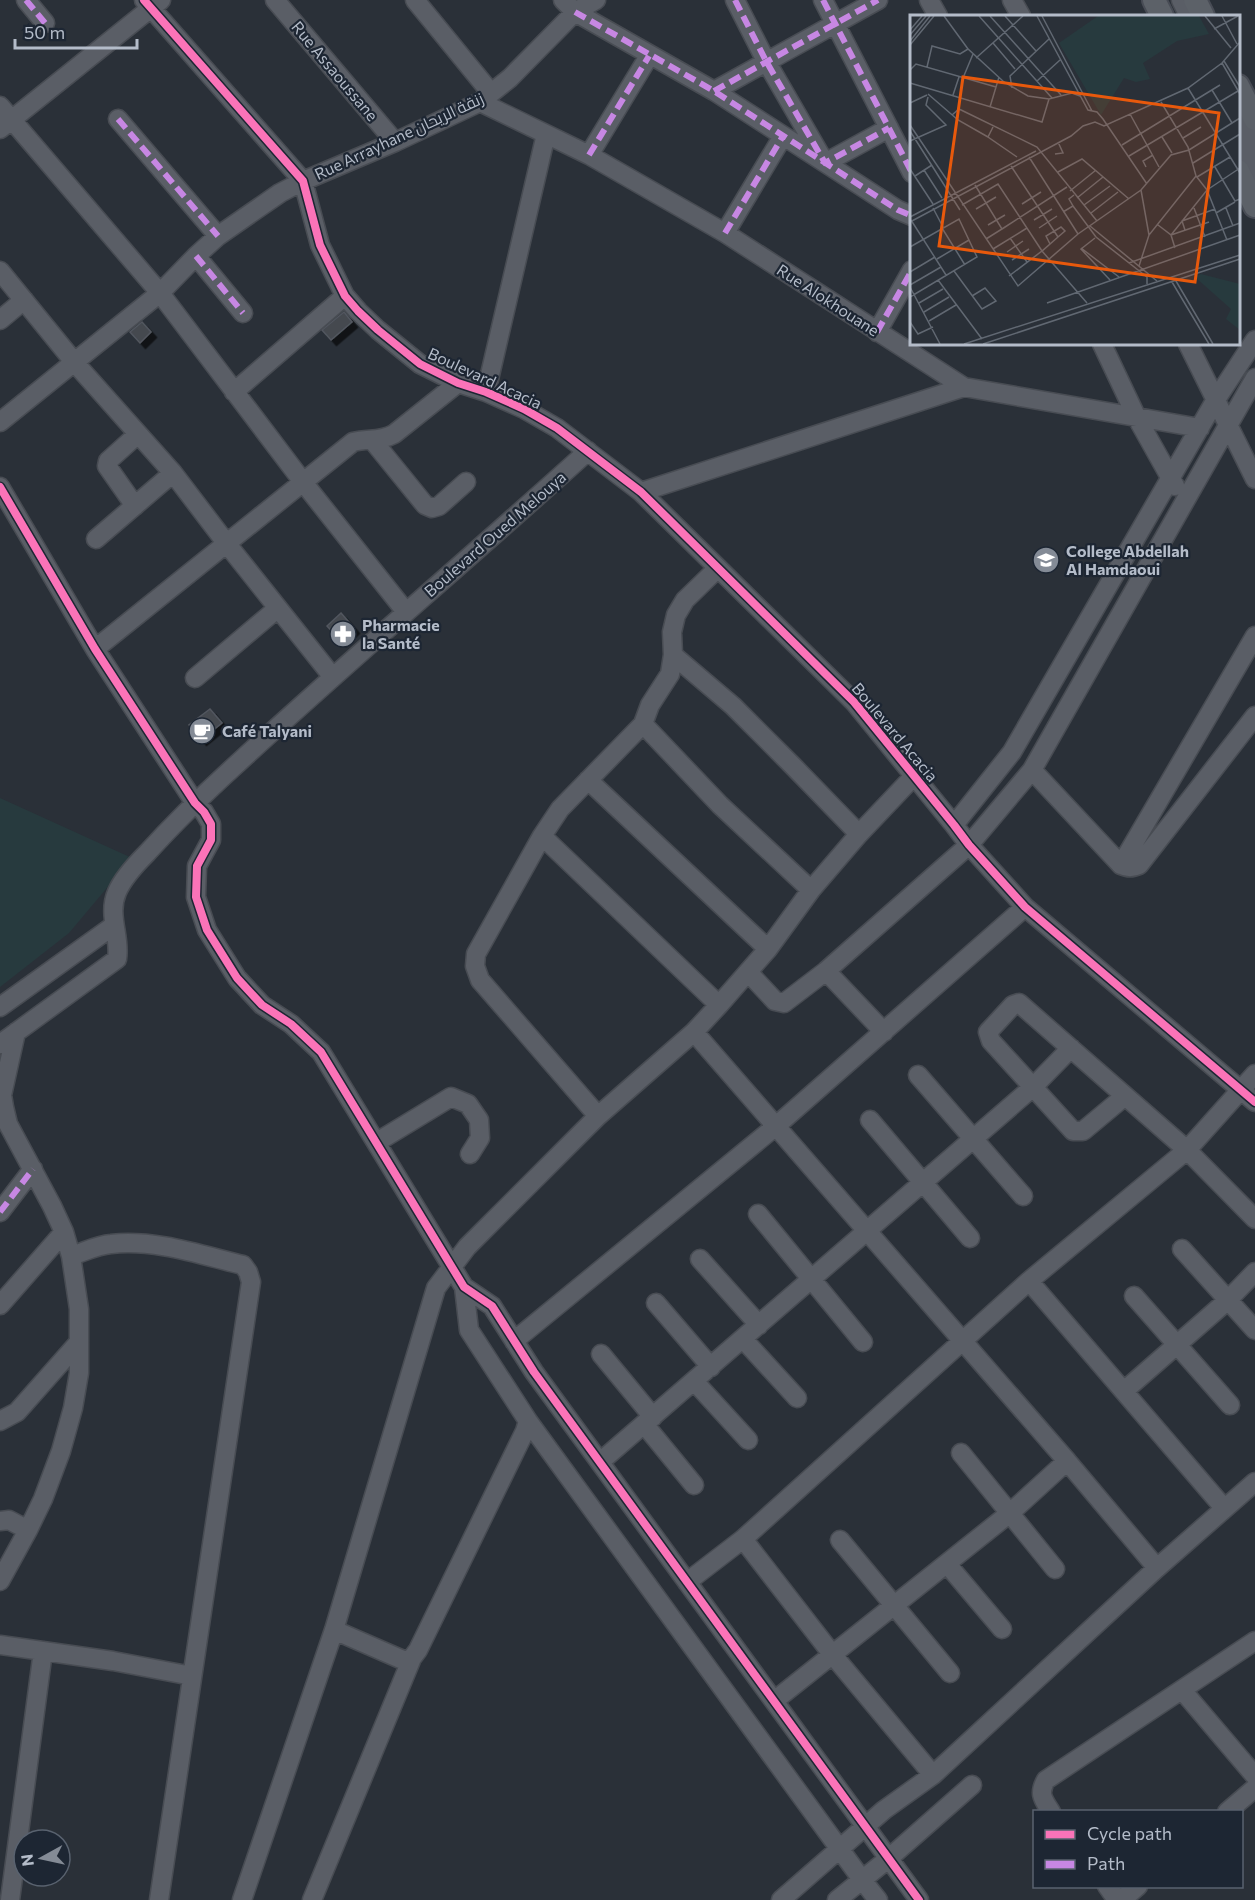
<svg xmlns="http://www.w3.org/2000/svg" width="1255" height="1900" font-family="Commissioner,Cairo,sans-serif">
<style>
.green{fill:#273a3e}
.building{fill:#444950;stroke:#52575f;stroke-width:1.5;filter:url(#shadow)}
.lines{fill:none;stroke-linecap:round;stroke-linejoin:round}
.minor-casing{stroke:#484c53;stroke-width:21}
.major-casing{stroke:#484c55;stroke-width:26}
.minor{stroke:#5a5e66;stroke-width:18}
.major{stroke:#5c6168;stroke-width:22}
.quiet{stroke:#c787e3;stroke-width:6;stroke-dasharray:12 6;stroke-linecap:butt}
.cycleway-casing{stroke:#1d2633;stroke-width:11}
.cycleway{stroke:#fb73b8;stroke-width:8}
.labels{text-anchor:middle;stroke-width:4.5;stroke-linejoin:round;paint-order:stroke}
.street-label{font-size:16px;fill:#b4bcc9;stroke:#1d2633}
.poi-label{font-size:16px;font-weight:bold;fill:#b4bcc9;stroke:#1d2633;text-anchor:start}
.inset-road{fill:none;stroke:#616872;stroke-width:1.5}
.view{fill:#e8590c;fill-opacity:0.15;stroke:#e8590c;stroke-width:3}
.inset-edge{fill:none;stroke:#b4bcc9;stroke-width:3}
</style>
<defs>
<filter id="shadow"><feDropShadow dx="5.5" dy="5.5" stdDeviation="0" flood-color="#0009"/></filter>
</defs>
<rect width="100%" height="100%" fill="#2a3038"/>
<path class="green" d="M0,798L132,858L69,933L0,987Z"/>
<path class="building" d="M344,312L352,322L331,340L322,330Z
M142,322L151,332L140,343L130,332Z
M341,613L354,628L341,641L327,626Z
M210,709L222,723L201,740L189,725Z"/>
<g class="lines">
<defs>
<path id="minor" d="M26,0L45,23
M144,0L303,181L320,245L345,296L358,311L378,330L420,364L458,383L486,392L524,409L557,428L641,492L854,702L954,825L969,845L1025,907L1255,1102
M275,0L395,142
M415,0L491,93
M563,0L575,12L714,91L898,210L912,216
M735,0L766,61L825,163L889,128
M823,0L912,173
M929,0L938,16
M1012,0L1021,16
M1181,0L1189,16
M714,91L878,0
M480,102L589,155L725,233L964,387L1200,428
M0,106L160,293L303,482L406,612
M1238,116L1255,150
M118,119L218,236
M0,129L161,0
M1238,142L1255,176
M589,155L649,56
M725,233L783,136
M196,256L243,313
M0,271L75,363L173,473L227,544L332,676
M0,320L24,300
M877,332L912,270
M1102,344L1137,418L1175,486
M1188,344L1255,479
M234,392L345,296
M486,392L546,134
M0,422L160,293L196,256L218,236L280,193L303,181L395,142L480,102L510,78L575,12L596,0
M373,441L425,505L432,508L439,506L466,482
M0,487L95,649L195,803L204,812L211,824V840L197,866L196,897L207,930L237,978L262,1005L291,1024L321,1052L464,1287L492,1306L534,1372L919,1900
M641,492L964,387
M135,506L107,466L108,461L138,434
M96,539L173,473
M95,649L353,442C369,438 379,442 394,434L458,383
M673,655L733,706L793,766L859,834
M195,678L278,608
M643,724L720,805L811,890
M1032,770L1121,865C1128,868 1132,868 1139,865L1255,716
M588,780L768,949
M954,825L1012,752L1215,401L1255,340
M542,836L719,1005
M1121,865L1255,636
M826,971L969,845L1032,770L1255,378
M748,972L775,1001L784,1003L826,971L884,1032
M0,1007L113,926
M694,1032L1067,1461
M0,1044L117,959C121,937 107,915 117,892C123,878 136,864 147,853C176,821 206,792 238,763C353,657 472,556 588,451
M1255,1074L1187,1150L1255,1219
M918,1075L1023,1196
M598,1116L480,980L475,966L476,954L542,836L560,809L643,724L650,705L670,674L673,655L672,632L676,615L685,600L718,568
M870,1120L970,1238
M377,1142L451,1097L468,1104L479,1120L480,1138L470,1154
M0,1212L33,1169
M758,1214L863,1342
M1182,1249L1255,1330
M71,1256C84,1252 97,1245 111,1244C155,1239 201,1255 243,1265L248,1272L251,1282L159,1900
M700,1259L759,1325
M1029,1281L1224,1508
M464,1287L469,1330L528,1421L863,1881L878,1900
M1134,1296L1230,1405
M656,1303L711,1367
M0,1305L64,1232
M743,1339L797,1398
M514,1341L776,1126L1025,907
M601,1354L653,1417
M694,1381L748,1440
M1124,1391L1228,1300L1255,1272
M0,1421L17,1412L79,1342
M644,1424L694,1485
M961,1453L1055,1569
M600,1462L1033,1087L1071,1048
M0,1521L9,1520L28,1530
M840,1540L950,1673
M947,1564L1002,1629
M0,1581L28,1530L43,1499L61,1451L73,1408L79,1373V1309L71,1256L64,1232L52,1206L8,1124L4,1107L2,1095L16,1032
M687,1582L743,1539
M334,1630L403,1660L412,1658L418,1650L525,1431L528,1421
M0,1645L113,1661L192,1676
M1182,1690L1255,1776
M774,1701L1010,1513L1067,1461L1157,1568
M933,1775L832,1654L743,1539L1029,1281L1187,1150C1131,1101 1075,1052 1019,1003L1013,1005L988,1032L991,1041L1073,1131H1083L1125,1096
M1051,1812C1043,1799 1038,1794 1046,1780L1255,1641
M1227,1812L1255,1788
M1107,1886L1117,1900
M10,1900L43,1651
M242,1900L334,1630L436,1288L467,1247L598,1116L694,1032L719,1005L768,949L811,890L859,834L915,775
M312,1900L412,1658
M781,1900L884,1810L933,1775L1157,1568L1255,1482
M837,1900L888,1859L972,1785
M1122,1900L1138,1886"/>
<path id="major" d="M1154,0L1162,16
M1195,0L1203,16
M1238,86L1255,119
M1238,171L1255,206"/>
</defs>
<use href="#minor" class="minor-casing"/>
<use href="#major" class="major-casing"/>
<use href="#minor" class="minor"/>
<use href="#major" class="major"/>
<path class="quiet" d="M26,0L45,23
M735,0L766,61L825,163L889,128
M823,0L912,173
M575,12L714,91L898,210L912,216
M714,91L878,0
M118,119L218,236
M589,155L649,56
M725,233L783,136
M196,256L243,313
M877,332L912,270
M0,1212L33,1169"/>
<defs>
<path id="cycleway" d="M144,0L303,181L320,245L345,296L358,311L378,330L420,364L458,383L486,392L524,409L557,428L641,492L854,702L954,825L969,845L1025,907L1255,1102
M0,487L95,649L195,803L204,812L211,824V840L197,866L196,897L207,930L237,978L262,1005L291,1024L321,1052L464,1287L492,1306L534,1372L919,1900"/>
</defs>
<use href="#cycleway" class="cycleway-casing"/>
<use href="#cycleway" class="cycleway"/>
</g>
<defs>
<symbol id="school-disc" viewBox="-11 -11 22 22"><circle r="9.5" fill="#848b96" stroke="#1d2633"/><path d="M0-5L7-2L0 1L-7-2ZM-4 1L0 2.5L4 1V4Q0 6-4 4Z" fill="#fff"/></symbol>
<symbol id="pharmacy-disc" viewBox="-11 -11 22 22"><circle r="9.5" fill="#848b96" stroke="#1d2633"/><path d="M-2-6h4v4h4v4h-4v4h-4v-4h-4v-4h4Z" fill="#fff"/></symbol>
<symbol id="cafe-disc" viewBox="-11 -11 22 22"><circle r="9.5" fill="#848b96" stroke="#1d2633"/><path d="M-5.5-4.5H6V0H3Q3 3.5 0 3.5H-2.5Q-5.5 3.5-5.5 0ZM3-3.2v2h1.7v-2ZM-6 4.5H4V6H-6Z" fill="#fff"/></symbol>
</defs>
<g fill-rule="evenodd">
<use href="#school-disc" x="1031" y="545" width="30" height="30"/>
<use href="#pharmacy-disc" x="328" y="619" width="30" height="30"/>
<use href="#cafe-disc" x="187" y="716" width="30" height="30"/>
</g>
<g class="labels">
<g class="street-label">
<text transform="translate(335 71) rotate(50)" y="6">Rue Assaoussane</text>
<text transform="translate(399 136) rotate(-25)" y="6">Rue Arrayhane زنقة الريحان</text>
<text transform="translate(828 300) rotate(33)" y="6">Rue Alokhouane</text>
<text transform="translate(485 378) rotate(25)" y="6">Boulevard Acacia</text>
<text transform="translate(495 534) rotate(-41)" y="6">Boulevard Oued Melouya</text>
<text transform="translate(895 732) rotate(50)" y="6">Boulevard Acacia</text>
</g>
<g class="poi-label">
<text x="1066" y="557">College Abdellah<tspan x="1066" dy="18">Al Hamdaoui</tspan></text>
<text x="362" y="631">Pharmacie<tspan x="362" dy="18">la Santé</tspan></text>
<text x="222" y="737">Café Talyani</text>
</g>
</g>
<g transform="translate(910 15)">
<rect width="330" height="330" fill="#2a3038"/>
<path d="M188,1H289L299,19L267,26L233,48L240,64L226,67L214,63L191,100L149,28ZM291,259L330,269V315L316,304L321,294L285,262Z" fill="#273a3e"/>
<path class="inset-road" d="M34,1L58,34M69,1L142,83M80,1L151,80M95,1L126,36M127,1L178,95L187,97L193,104L237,169M132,1L182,96M295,1L321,33M312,1L327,29M304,14L328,1M0,15L12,1M0,20L16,1M0,26L20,1M83,28L105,54M0,30L24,1M66,43L113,1M314,46L330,72M312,48L330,79M17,52L22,31L50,39L58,34L94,67L118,81L139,84L162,78L170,81M0,55L6,49L86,72M53,63L63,39M127,66L150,45M0,68L132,107L139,84M102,73L100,61L139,24M278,73L330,158M302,75L322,108M18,79L48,105L78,122M43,80L49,62M251,87L278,132L286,161L297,175L317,225M0,88L17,80M80,92L89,62M220,99L249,152M42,100L49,94L127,132L187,206M0,110L108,271L168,219L231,175L261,140L279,135L330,103M83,112L78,122L107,142M0,116L50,195M252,122L262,138M273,123L291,112M0,126L36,110L16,90L18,82M212,130L310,70M145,139L153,138L148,127M219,141L328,76M119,142L168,219M283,148L330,119M101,151L148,222M236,152L233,146L243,140M305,152L325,186L330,184M0,154L23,189M14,155L32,183M148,157L172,144L219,184M5,161L22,150M287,162L320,142M65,170L92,214L76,224M231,175L239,220M160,176L186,155M167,183L193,162M112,189L131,177M52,190L88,169L132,236L148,222L155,216L151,212L136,221L140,229M174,190L200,171M163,191L186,222L237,262V269M23,193L33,212M284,193L295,222M316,193L323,211M66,194L86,182M153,197L163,191L159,184L164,180M181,198L208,177M306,198L325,187M0,202L126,136M1,205L36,260M124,205L142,194M0,207L161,121L173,111L185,107L194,111L278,73L312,48L330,27M78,210L95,200M248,210L261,220L265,233M180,211L247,266M32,213L55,250M129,213L147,201M92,214L157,172M275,215L272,206L305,194M261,220L297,175L330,153M261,220L299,207M100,223L117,247M185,223L171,234L200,265M0,232L49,204L67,242L0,282M171,233L209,262M83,234L117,213M97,237L113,226M27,244L59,225M102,245L119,234M219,248L330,208M229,251L239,220L286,161M44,256L72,294L86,286L75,273L62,281M0,257L25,242M99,261L132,236L177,288M28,265L72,324M266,266L303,329M262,267L299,329M0,270L31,252M0,272L30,329M9,288L33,274M137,288L330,220M14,297L39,282M19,306L46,290M0,307L8,319L23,312M54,329L330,240M73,329L330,244"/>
<path class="view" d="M53,62L309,98L285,267L29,231Z"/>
<rect width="330" height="330" class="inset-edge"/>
</g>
<rect x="1033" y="1810" width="210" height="78" fill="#1d2633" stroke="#59626f" stroke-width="1.5"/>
<rect x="1045" y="1830" width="30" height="9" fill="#fb73b8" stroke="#59626f" stroke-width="1.5"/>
<text x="1087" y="1840" font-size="18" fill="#b4bcc9">Cycle path</text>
<rect x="1045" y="1860" width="30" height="9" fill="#c787e3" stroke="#59626f" stroke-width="1.5"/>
<text x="1087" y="1870" font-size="18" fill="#b4bcc9">Path</text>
<g transform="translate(42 1858) rotate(262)"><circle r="28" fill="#1d2633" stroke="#59626f" stroke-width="1.5"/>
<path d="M0-4.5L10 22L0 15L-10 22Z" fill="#848b96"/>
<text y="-9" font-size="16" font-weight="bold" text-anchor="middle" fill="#b4bcc9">N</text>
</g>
<path d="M15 39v9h122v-9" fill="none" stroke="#b4bcc9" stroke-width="3"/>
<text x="24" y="39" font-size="18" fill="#b4bcc9" stroke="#1d2633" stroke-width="4.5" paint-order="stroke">50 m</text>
</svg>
